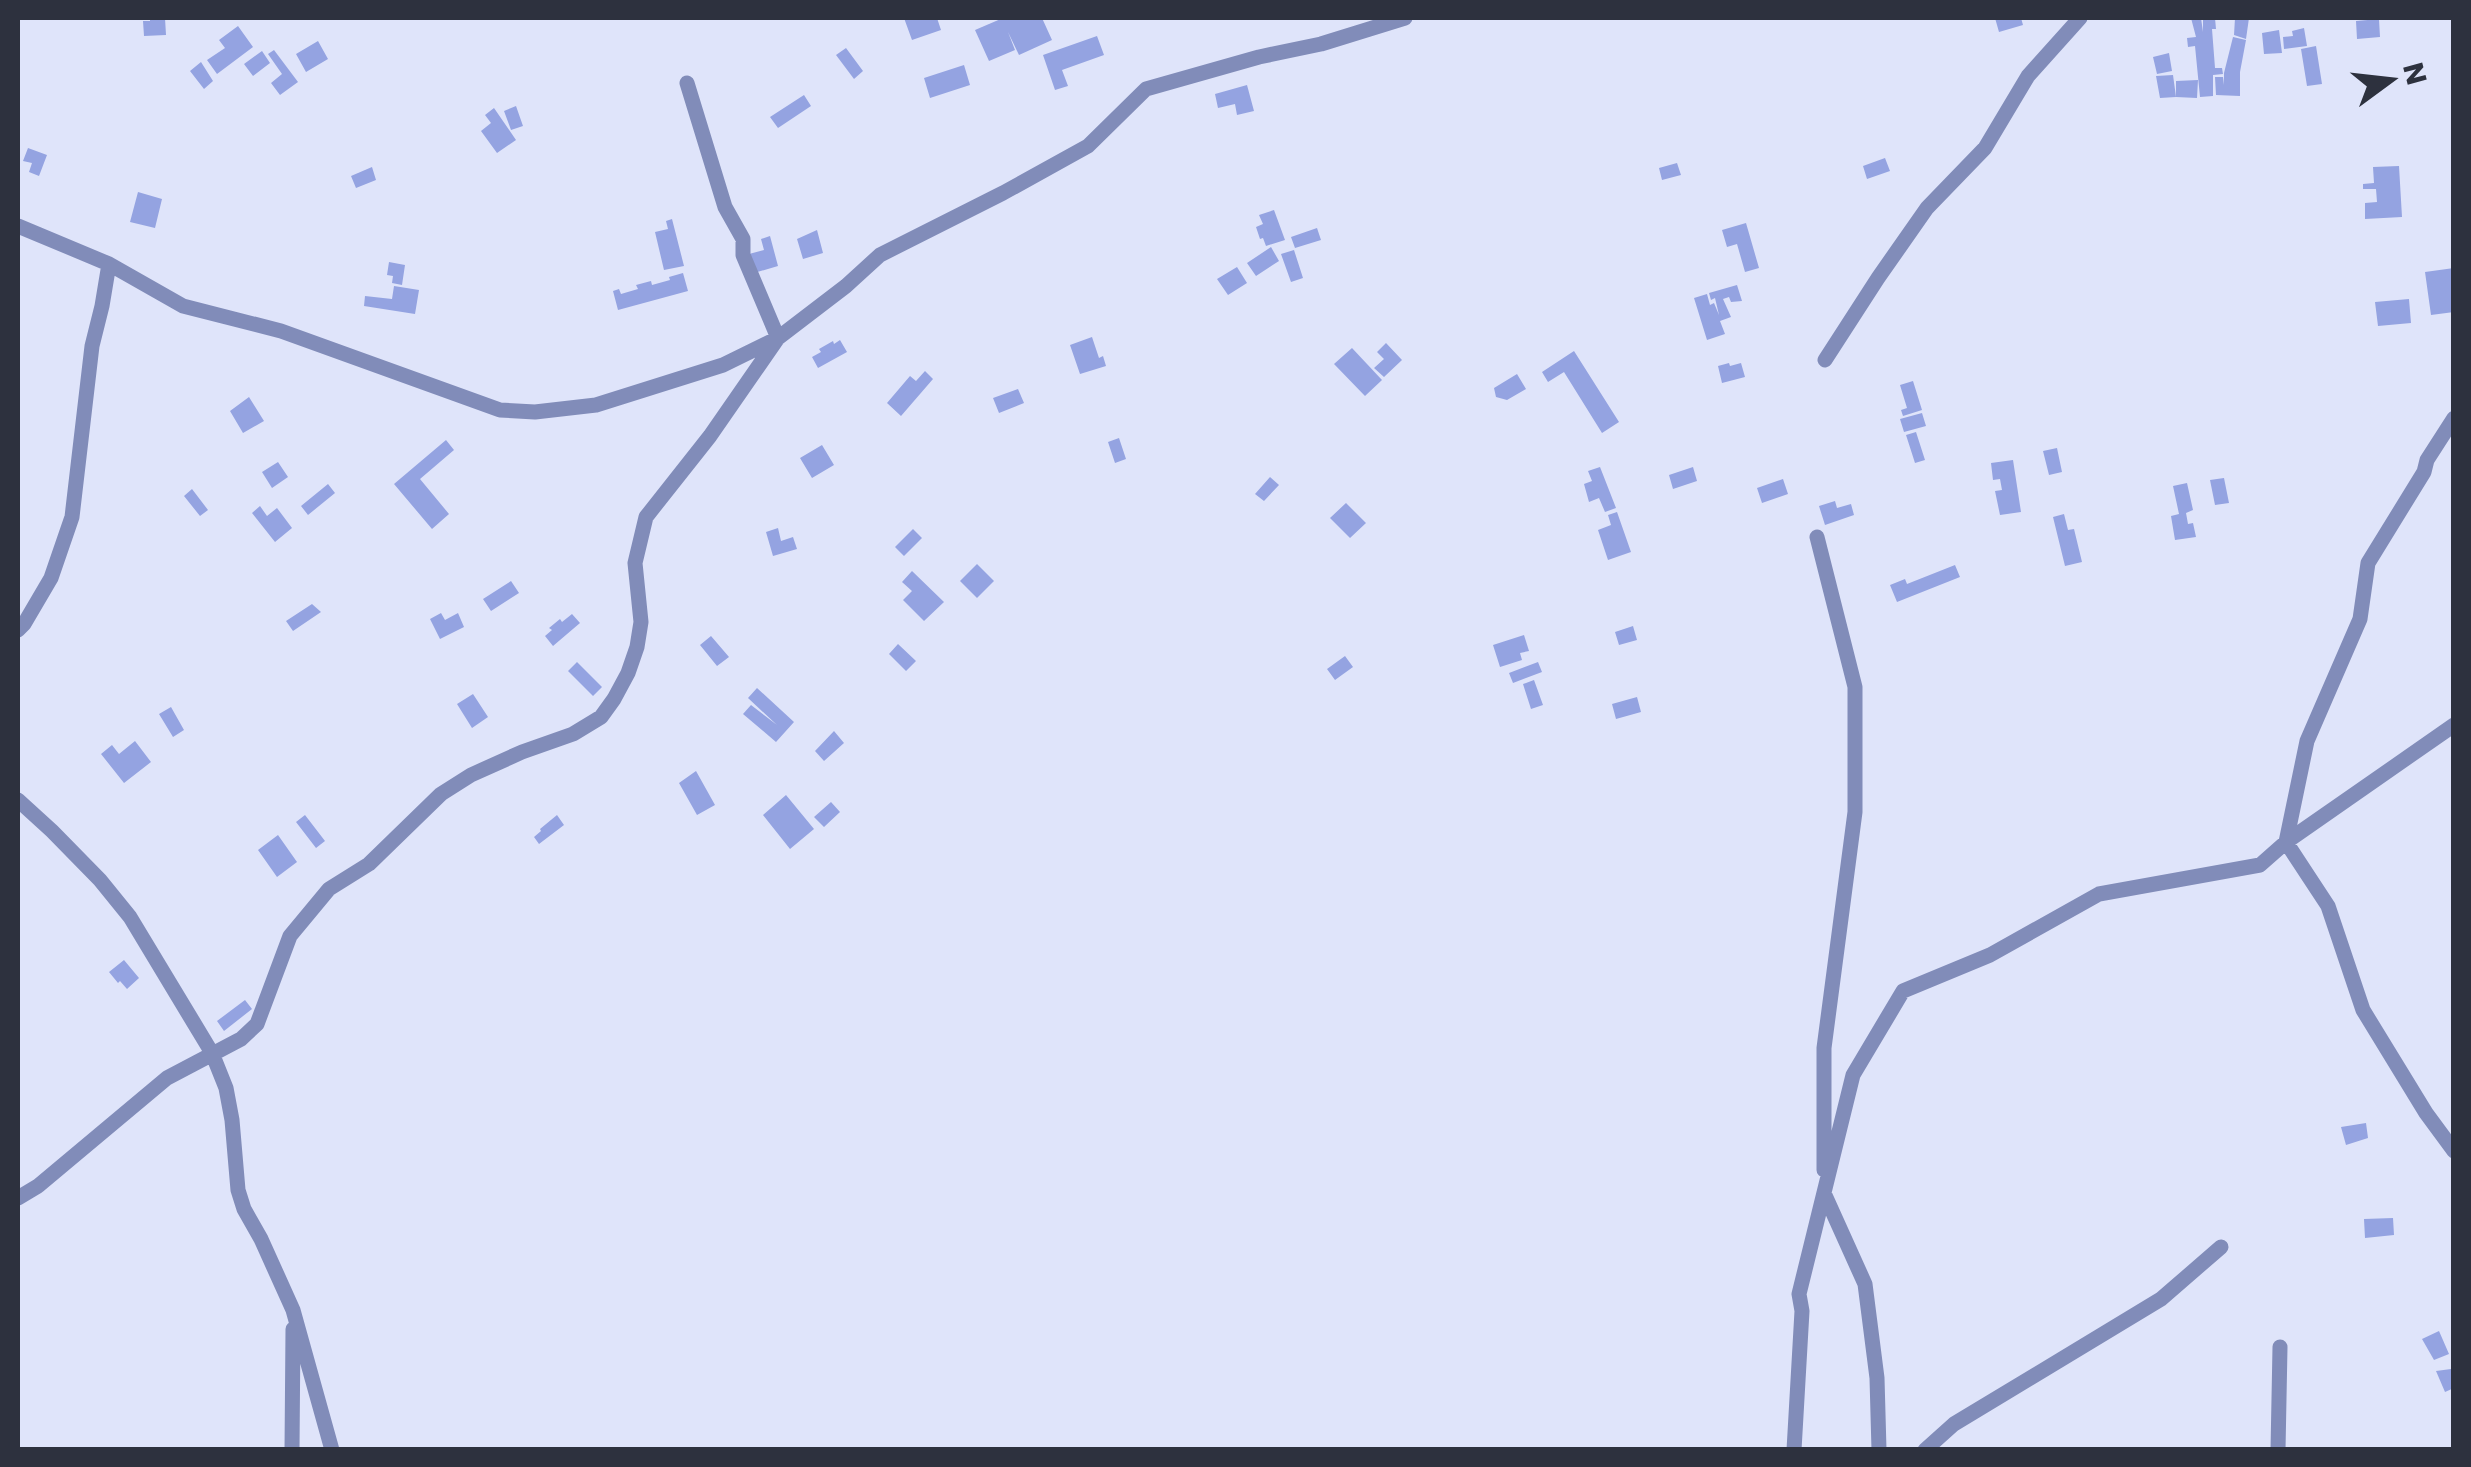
<svg xmlns="http://www.w3.org/2000/svg" width="2471" height="1467" font-family="Poppins,sans-serif">
<style>
.building{fill:#94a3e1}
.lines{fill:none;stroke-linecap:round;stroke-linejoin:round}
.minor{stroke:#818cb9;stroke-width:15}
</style>
<rect width="100%" height="100%" fill="#dfe4fa"/>
<path class="building" d="M150,18H165L166,35L144,36L143,21H150Z
M904,18H937L941,30L912,40Z
M1003,18H1042L1052,40L1019,55L1008,32L1015,50L989,61L975,30Z
M1995,18H2021L2023,25L1999,32Z
M2191,18H2201L2203,32V18H2215L2216,29H2212L2215,68H2222L2223,74L2213,75V96L2200,97L2195,46L2188,47L2187,38L2196,37Z
M2235,18H2249L2246,39L2234,35Z
M2379,19L2380,37L2357,39L2356,21Z
M238,26L253,47L217,74L207,60L225,48L219,40Z
M2304,28L2307,46L2284,49L2283,37L2293,36L2292,31Z
M2279,30L2282,53L2264,54L2262,33Z
M1097,36L1104,55L1062,70L1068,86L1055,90L1043,55Z
M2233,37L2246,40L2240,72V96L2216,95L2215,77H2223L2224,85V73Z
M318,41L328,59L306,72L296,54Z
M2316,46L2322,84L2307,86L2301,49Z
M846,48L863,71L854,79L836,55Z
M274,50L298,82L280,95L271,83L282,74L268,54Z
M262,51L270,63L253,76L244,64Z
M2169,53L2172,71L2157,74L2153,57Z
M201,62L213,81L204,89L190,71Z
M964,65L970,85L930,98L924,78Z
M2173,75L2176,97L2160,98L2156,76Z
M2198,80L2197,98L2176,97V81Z
M1247,85L1254,111L1237,115L1235,104L1218,108L1215,94Z
M804,95L811,106L778,128L770,117Z
M516,106L523,126L511,130L504,111Z
M494,108L516,140L497,153L481,131L491,123L485,115Z
M28,148L47,155L39,176L29,172L32,163L23,161Z
M1885,158L1890,171L1867,179L1863,166Z
M1677,163L1681,175L1662,180L1659,168Z
M2399,166L2402,217L2365,219V203L2377,202L2376,189H2363V184L2374,183L2373,167Z
M372,167L376,180L356,188L351,176Z
M138,192L162,199L155,228L130,222Z
M1274,210L1285,240L1266,246L1263,238L1260,239L1256,227L1263,224L1259,215Z
M672,219L684,266L664,270L655,232L668,229L666,221Z
M1746,223L1759,268L1745,272L1737,244L1727,247L1722,230Z
M1317,228L1321,240L1295,248L1291,237Z
M817,230L823,253L803,259L797,239Z
M770,236L778,266L754,273L749,254L764,250L761,239Z
M1271,247L1279,261L1256,276L1247,263Z
M1294,250L1303,278L1291,282L1281,254Z
M389,262L405,265L402,285L392,283L393,276L387,275Z
M1237,267L1247,283L1228,295L1217,279Z
M2454,268V312L2431,315L2425,272Z
M683,273L688,291L618,310L613,291L619,289L621,294L638,289L636,285L651,281L652,285L670,280L669,277Z
M1737,285L1742,301L1731,302L1729,297L1723,299L1731,317L1720,321L1725,334L1707,340L1694,298L1707,294L1710,305L1714,303L1719,315L1715,298L1711,300L1709,293Z
M394,286L419,290L415,314L364,306L365,296L392,299Z
M2409,299L2411,323L2378,326L2375,302Z
M1092,337L1099,358L1103,356L1106,366L1080,374L1070,345Z
M840,340L847,352L818,368L812,357L821,352L819,349L833,341L834,344Z
M1386,343L1402,360L1384,377L1374,368L1384,359L1377,352Z
M1352,348L1382,380L1365,396L1334,364Z
M1574,351L1619,422L1602,433L1564,372L1548,382L1542,372Z
M1729,363L1730,366L1741,363L1745,377L1722,383L1718,366Z
M925,371L933,379L901,416L887,403L910,376L916,381Z
M1517,374L1526,389L1507,400L1496,397L1494,388Z
M1913,381L1922,410L1903,416L1901,410L1907,408L1900,385Z
M1018,389L1024,403L999,413L993,398Z
M249,397L264,421L243,433L230,411Z
M1922,413L1926,426L1904,432L1900,419Z
M1916,432L1925,460L1915,463L1906,435Z
M1119,438L1126,459L1115,463L1108,442Z
M446,440L454,450L420,479L449,514L432,529L394,484Z
M822,445L834,465L812,478L800,458Z
M2057,448L2062,472L2049,475L2043,451Z
M2013,460L2021,512L2000,515L1995,491L2002,490L2000,479L1993,480L1991,463Z
M278,462L288,477L272,488L262,472Z
M1600,467L1616,508L1605,512L1599,498L1589,502L1584,484L1592,481L1588,471Z
M1693,467L1697,481L1673,489L1669,475Z
M1270,477L1279,485L1264,501L1255,494Z
M2224,478L2229,503L2215,505L2210,480Z
M1783,479L1788,494L1762,503L1757,488Z
M2187,483L2193,510L2186,513L2188,524L2193,523L2196,537L2175,540L2171,516L2179,514L2173,486Z
M328,484L335,493L308,515L301,506Z
M192,489L208,510L200,516L184,496Z
M1835,501L1837,508L1851,504L1854,515L1825,525L1819,506Z
M1346,503L1366,523L1350,538L1330,518Z
M260,506L267,516L277,508L292,528L275,542L252,513Z
M1617,512L1631,552L1608,560L1598,530L1611,525L1608,515Z
M2064,514L2068,530L2074,529L2082,562L2065,566L2053,517Z
M778,528L781,541L793,537L797,549L773,556L766,532Z
M913,529L922,538L904,556L895,547Z
M977,564L994,581L977,598L960,581Z
M1955,565L1960,577L1897,602L1890,585L1905,579L1907,584Z
M912,571L944,602L924,621L903,600L912,591L902,582Z
M511,581L519,593L491,611L483,599Z
M312,604L321,612L293,631L286,621Z
M441,613L445,620L458,613L464,627L440,639L430,619Z
M572,614L580,623L553,646L545,636L552,630L549,628L560,619L562,622Z
M1633,626L1637,640L1619,645L1615,632Z
M1524,635L1529,651L1520,653L1522,660L1500,667L1493,645Z
M711,636L729,657L717,666L700,645Z
M898,644L916,661L906,671L889,654Z
M1345,656L1353,667L1335,680L1327,669Z
M577,662L602,687L593,696L568,671Z
M1538,662L1542,672L1513,683L1509,673Z
M1534,680L1543,705L1531,709L1523,684Z
M757,688L794,722L776,742L743,714L751,705L777,725L748,698Z
M473,694L488,717L472,728L457,704Z
M1637,697L1641,712L1616,719L1612,704Z
M171,707L184,730L173,737L159,714Z
M834,731L844,743L824,761L815,751Z
M135,741L151,762L124,783L101,754L112,745L119,754Z
M696,771L715,805L697,815L679,783Z
M786,795L814,829L790,849L763,815Z
M831,802L840,812L824,827L814,817Z
M305,815L325,841L316,848L296,822Z
M557,815L564,825L539,844L534,837L541,831L540,829Z
M278,835L297,862L277,877L258,850Z
M124,960L139,978L127,989L120,981L118,983L109,972Z
M245,1000L252,1009L224,1031L217,1021Z
M2366,1123L2368,1138L2346,1145L2341,1127Z
M2393,1218L2394,1235L2365,1238L2364,1219Z
M2439,1331L2449,1354L2434,1360L2422,1339Z
M2451,1369L2454,1388L2445,1392L2436,1371Z"/>
<g class="lines">
<path class="minor" d="M18,226L109,264L183,306L281,331L500,410L535,412L596,405L723,365L778,338L846,286L880,255L1003,193L1088,146L1146,89L1259,57L1321,44L1405,18
M1825,360L1878,278L1927,208L1985,148L2028,76L2080,18
M1817,537L1855,687V812L1824,1048V1170
M18,630L24,624L51,578L72,517L92,346L102,306L109,264
M2454,725L2286,842L2328,906L2363,1010L2426,1113L2454,1151
M18,800L52,831L100,880L130,917L212,1053L226,1088L232,1120L238,1190L244,1209L261,1239L293,1310L332,1450
M1824,1193L1865,1284L1877,1378L1879,1450
M18,1198L38,1186L167,1078L241,1039L257,1024L290,936L329,889L369,864L441,794L471,775L522,752L573,734L601,717L614,699L628,673L637,647L641,622L635,563L646,517L710,436L778,338L743,255V239L725,207L687,83
M292,1450L293,1329
M1794,1450L1802,1311L1799,1294L1853,1075L1903,991L1990,955L2099,894L2260,865L2286,842L2307,741L2360,619L2368,563L2424,472L2427,460L2454,418
M1925,1450L1954,1424L2161,1299L2221,1247
M2278,1450L2280,1347"/>
</g>
<rect width="2471" height="1467" fill="none" stroke="#2d313e" stroke-width="40"/>
<g transform="translate(2391 80) rotate(75)" stroke="#dfe4fa" stroke-width="8" paint-order="stroke">
<path d="M0-8L18 38L0 25L-18 38Z" fill="#2d313e"/>
<text y="-15" font-size="28" font-weight="bold" text-anchor="middle" fill="#2d313e">N</text>
</g>
</svg>
